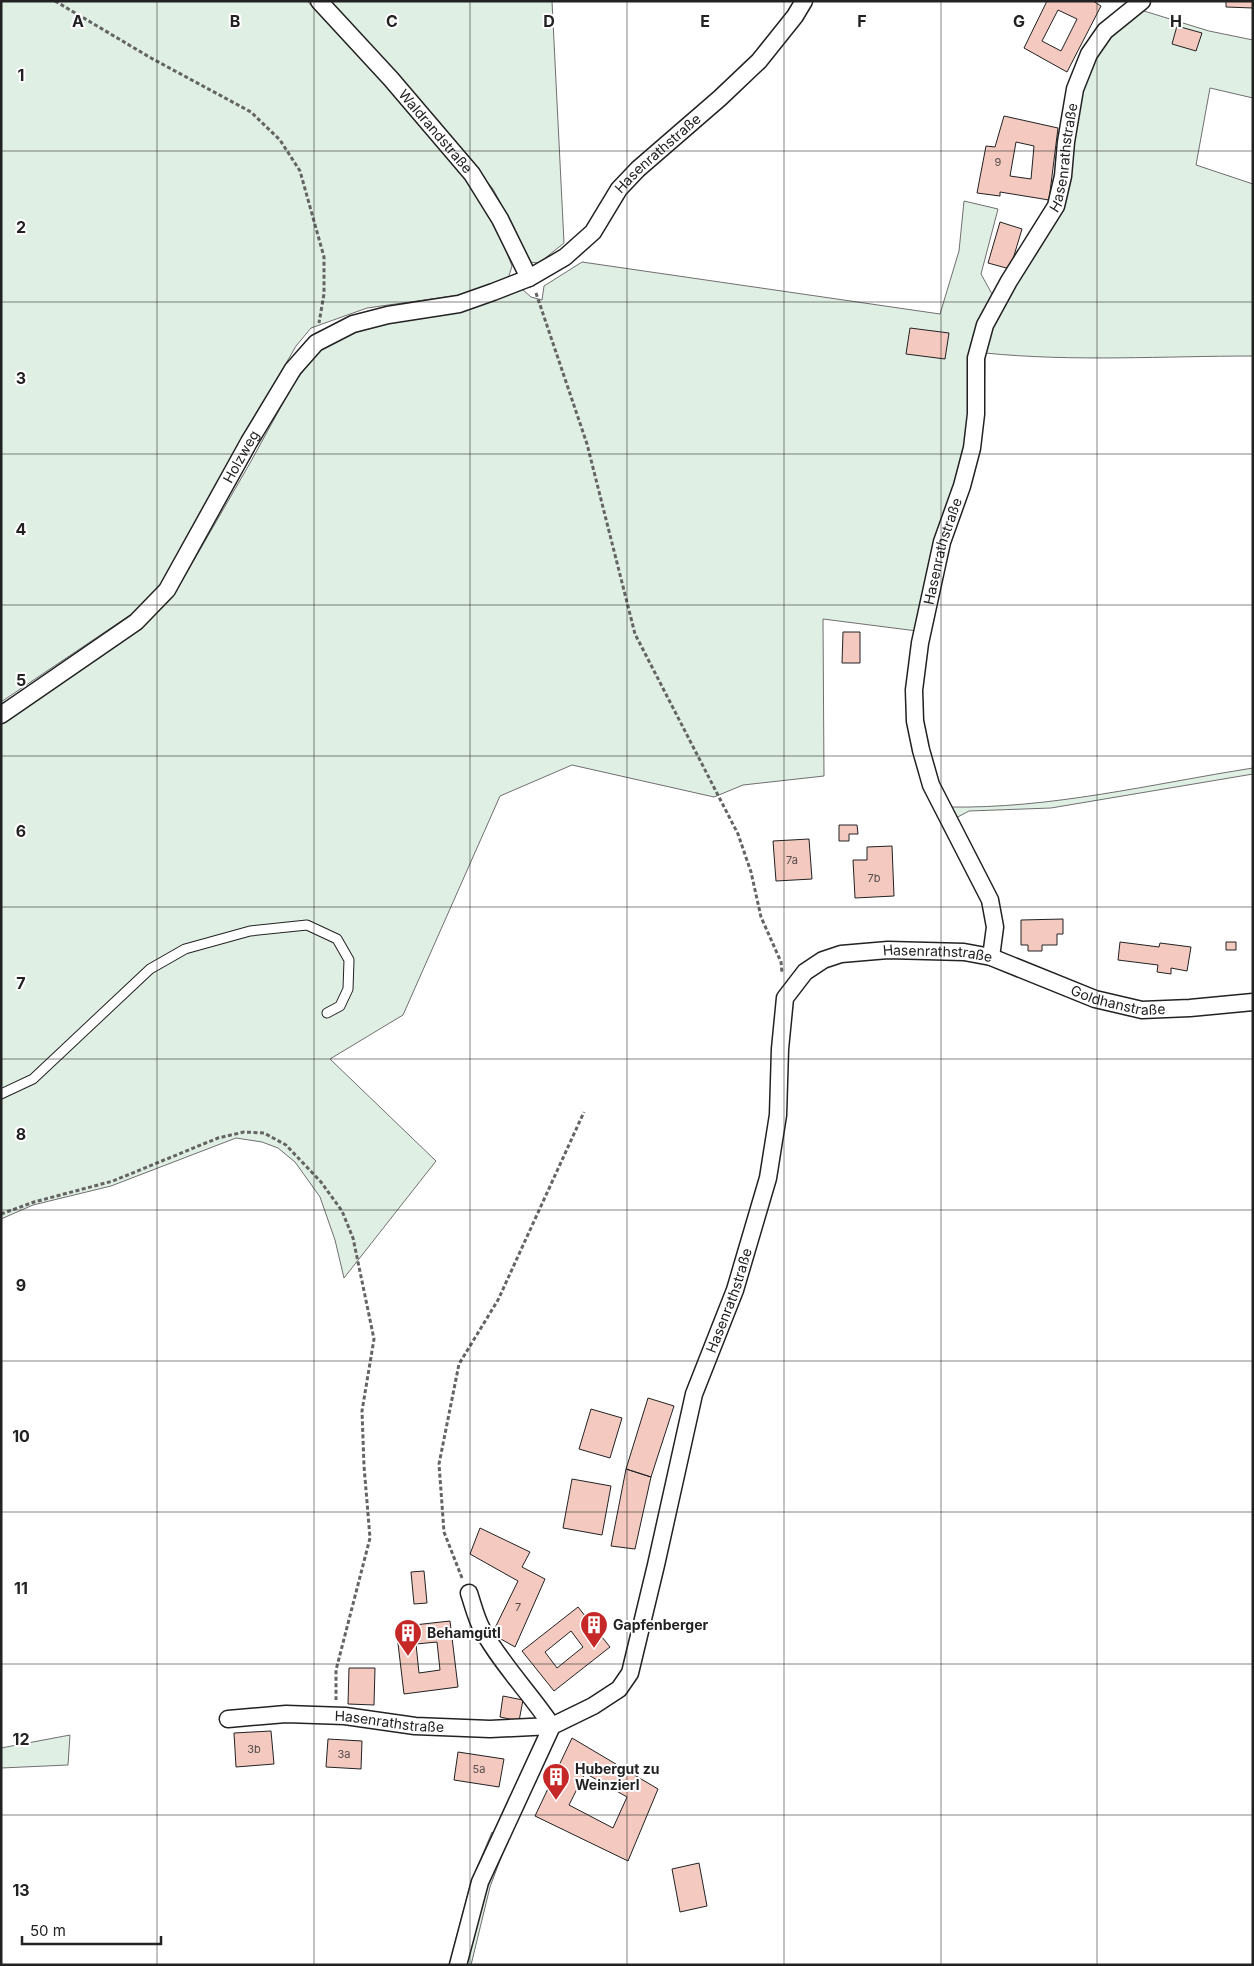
<svg xmlns="http://www.w3.org/2000/svg" width="1254" height="1966" font-family="Inter,sans-serif">
<style>
.green{fill:#e0efe3;stroke:#6f6f6f}
.building{fill:#f3c9c0;stroke:#222;fill-rule:evenodd}
.lines{fill:none;stroke-linecap:round;stroke-linejoin:round}
.lane-casing{stroke:#222;stroke-width:11}
.street-casing{stroke:#222;stroke-width:19}
.path{stroke:#646464;stroke-width:3;stroke-dasharray:4 2.5;stroke-linecap:butt}
.lane{stroke:#fff;stroke-width:9}
.street{stroke:#fff;stroke-width:16}
.grid{fill:none;stroke:#222;stroke-width:1;stroke-opacity:0.55}
.labels{text-anchor:middle;stroke-width:4;stroke-linejoin:round;paint-order:stroke}
.number-label{font-size:11px;fill:#564c4a}
.street-label{font-size:14px;fill:#222;stroke:#fff}
.poi-label{font-size:14px;font-weight:bold;fill:#222;stroke:#fff;text-anchor:start}
.grid-label{font-size:16px;text-anchor:middle;font-weight:bold;fill:#222;stroke:#fff;stroke-width:4;stroke-linejoin:round;paint-order:stroke}
</style>
<rect width="100%" height="100%" fill="#fff"/>
<path class="green" d="M1,1H307C337,33 366,65 396,97C444,150 487,198 512,266L508,279L460,295L367,308L311,328L296,346L252,422L160,589L133,613L1,702Z
M330,1H552L564,243L539,263L529,262L513,226L493,189L437,119Z
M1144,11L1209,31L1253,40V98L1210,88L1196,165L1253,184V356C1164,356 1074,362 985,353L984,418L974,468L917,631L823,619L824,776L743,785L714,797L572,765L500,796L403,1015L330,1059L436,1161L344,1278L335,1240L320,1197L295,1162L278,1148L262,1142L236,1138L111,1186L33,1205L1,1219V722L142,624L167,603L179,586L250,463L294,383L320,349L343,336L410,317L522,289L531,297L542,300L544,286L582,262L940,314L959,251L964,201L998,209L981,274L992,294L1062,208C1075,177 1073,142 1077,109C1081,80 1102,37 1127,20C1132,16 1138,14 1144,11Z
M1253,768V774L1051,808L969,811L954,819L948,807C1051,809 1151,784 1253,768Z
M70,1735L68,1765L1,1768V1748Z
M492,1832L506,1844L490,1887L471,1965H449L471,1882Z"/>
<path class="building" d="M1047,1H1093L1101,6L1067,72L1024,48ZM1058,10L1077,19L1061,51L1042,41Z
M1226,1H1253V8L1226,7Z
M1177,26L1202,33L1196,51L1172,44Z
M1004,116L1058,128L1049,200L1000,192V196L977,193L986,146L995,147ZM1016,142L1034,146L1031,179L1010,176Z
M1000,222L1022,229L1010,269L988,263Z
M910,328L949,333L945,359L906,354Z
M843,632H860V663H842Z
M839,825H857L858,834H849V841H839Z
M809,839L812,879L776,881L773,841Z
M892,846L894,896L855,898L853,860H867V847Z
M1063,919V934H1057V945H1042V951H1028V945H1021V920Z
M1120,942L1159,947L1160,943L1191,947L1187,971L1171,968V974L1157,972L1158,965L1118,960Z
M1226,942H1236V950H1226Z
M648,1398L674,1406L651,1477L626,1469Z
M591,1409L622,1418L610,1458L579,1449Z
M626,1469L651,1477L635,1549L611,1546Z
M572,1479L611,1486L602,1535L563,1528Z
M480,1528L530,1552L522,1567L545,1579L515,1647L492,1634L518,1581L470,1554Z
M424,1571L427,1603L414,1604L411,1572Z
M578,1607L610,1647L554,1691L522,1651ZM571,1631L583,1647L557,1668L545,1652Z
M450,1621L458,1687L404,1694L396,1627ZM437,1642L440,1670L419,1673L416,1644Z
M349,1668H375L374,1705L348,1704Z
M503,1696L523,1700L519,1721L500,1717Z
M271,1731L274,1764L236,1767L234,1733Z
M572,1738L658,1789L628,1861L535,1816ZM585,1773L627,1797L613,1828L569,1805Z
M328,1739L362,1741L361,1769L326,1767Z
M458,1752L504,1759L499,1787L454,1780Z
M699,1863L707,1906L680,1912L672,1869Z"/>
<g class="lines">
<defs>
<path id="lane" d="M1,1094L33,1079L150,969L185,949L250,931L307,925L337,939L349,960L348,989L340,1006L327,1013"/>
<g id="street">
<path id="s1" d="M319,1L391,79L472,174L500,219L529,278"/>
<path id="s2" d="M1,715L136,622L167,590L249,442L293,369L316,343L353,324L388,315L459,304L493,292L529,278L565,257L593,232L619,189L638,169L720,98L759,61L795,16L804,1"/>
<path id="s3" d="M991,957L995,927L990,900L931,785L921,750L915,721L914,690L920,643L942,542L962,486L972,448L976,414V358L985,325L1009,281L1056,206L1063,176L1066,142L1075,89L1089,54L1105,31L1142,1"/>
<path d="M469,1593C473,1605 476,1618 482,1629C501,1664 530,1693 552,1726"/>
<path id="s4" d="M228,1719L286,1714L345,1716L415,1726L490,1729L552,1726"/>
<path id="s5" d="M458,1965L480,1882L552,1726L593,1706L619,1689L630,1673L656,1565L694,1394L735,1290L768,1178L778,1115L780,1049L785,998L805,972L823,960L841,954L888,950L964,952L991,957L1095,999L1142,1010L1190,1008L1253,1002"/>
</g>
</defs>
<use href="#lane" class="lane-casing"/>
<use href="#street" class="street-casing"/>
<path class="path" d="M55,1L151,58L251,112L280,140L300,171L324,257V294L319,323
M536,293L587,444L635,634L738,834L751,872L761,917L781,962L782,973
M1,1214L34,1202L113,1181L218,1138L244,1132L264,1133L286,1145L321,1182L342,1211L353,1238L374,1339L362,1411L364,1466L370,1538L336,1670V1700
M462,1578L444,1532L439,1464L459,1364L498,1300L584,1112"/>
<use href="#lane" class="lane"/>
<use href="#street" class="street"/>
</g>
<path class="grid" d="M157,1V1965M314,1V1965M470,1V1965M627,1V1965M784,1V1965M941,1V1965M1097,1V1965M1,151H1253M1,302H1253M1,454H1253M1,605H1253M1,756H1253M1,907H1253M1,1059H1253M1,1210H1253M1,1361H1253M1,1512H1253M1,1664H1253M1,1815H1253"/>
<defs>
<symbol id="building-pin" viewBox="-11 -11 22 30"><path d="M0 17L-7.5 6A9.5 9.5 0 1 1 7.5 6Z" fill="#c62828" stroke="#fff"/><path d="M-4-6H4V6H1V3H-1V6H-4ZM-2.5-4.3h1.7v1.8h-1.7ZM.8-4.3h1.7v1.8H.8ZM-2.5-1h1.7V.8h-1.7ZM.8-1h1.7V.8H.8Z" fill="#fff"/></symbol>
</defs>
<g fill-rule="evenodd">
<use href="#building-pin" x="578" y="1609" width="32" height="43"/>
<use href="#building-pin" x="392" y="1617" width="32" height="43"/>
<use href="#building-pin" x="540" y="1761" width="32" height="43"/>
</g>
<g class="labels">
<g class="number-label">
<text x="998" y="166">9</text>
<text x="792" y="864">7a</text>
<text x="874" y="882">7b</text>
<text x="518" y="1611">7</text>
<text x="254" y="1753">3b</text>
<text x="344" y="1758">3a</text>
<text x="479" y="1773">5a</text>
</g>
<g class="street-label">
<text dy="5" stroke="none"><textPath href="#s1" startOffset="175">Waldrandstraße</textPath></text>
<text dy="5" stroke="none"><textPath href="#s2" startOffset="904">Hasenrathstraße</textPath></text>
<text dy="5" stroke="none"><textPath href="#s3" startOffset="846">Hasenrathstraße</textPath></text>
<text dy="5" stroke="none"><textPath href="#s2" startOffset="361">Holzweg</textPath></text>
<text dy="5" stroke="none"><textPath href="#s3" startOffset="426">Hasenrathstraße</textPath></text>
<text dy="5" stroke="none"><textPath href="#s5" startOffset="1220">Hasenrathstraße</textPath></text>
<text dy="5" stroke="none"><textPath href="#s5" startOffset="1409">Goldhanstraße</textPath></text>
<text dy="5" stroke="none"><textPath href="#s5" startOffset="740">Hasenrathstraße</textPath></text>
<text dy="5" stroke="none"><textPath href="#s4" startOffset="162">Hasenrathstraße</textPath></text>
</g>
<g class="poi-label">
<text x="613" y="1630">Gapfenberger</text>
<text x="427" y="1638">Behamgütl</text>
<text x="575" y="1774">Hubergut zu<tspan x="575" dy="16">Weinzierl</tspan></text>
</g>
</g>
<g class="grid-label">
<text x="78" y="27">A</text>
<text x="235" y="27">B</text>
<text x="392" y="27">C</text>
<text x="549" y="27">D</text>
<text x="705" y="27">E</text>
<text x="862" y="27">F</text>
<text x="1019" y="27">G</text>
<text x="1176" y="27">H</text>
<text x="21" y="81">1</text>
<text x="21" y="233">2</text>
<text x="21" y="384">3</text>
<text x="21" y="535">4</text>
<text x="21" y="686">5</text>
<text x="21" y="837">6</text>
<text x="21" y="989">7</text>
<text x="21" y="1140">8</text>
<text x="21" y="1291">9</text>
<text x="21" y="1442">10</text>
<text x="21" y="1594">11</text>
<text x="21" y="1745">12</text>
<text x="21" y="1896">13</text>
</g>
<rect width="1254" height="1966" fill="none" stroke="#222222" stroke-width="5"/>
<path d="M22 1936v8h139v-8" fill="none" stroke="#222222" stroke-width="2.5"/>
<text x="30" y="1936" font-size="15" fill="#222222" stroke="#ffffff" stroke-width="4" paint-order="stroke">50 m</text>
</svg>
